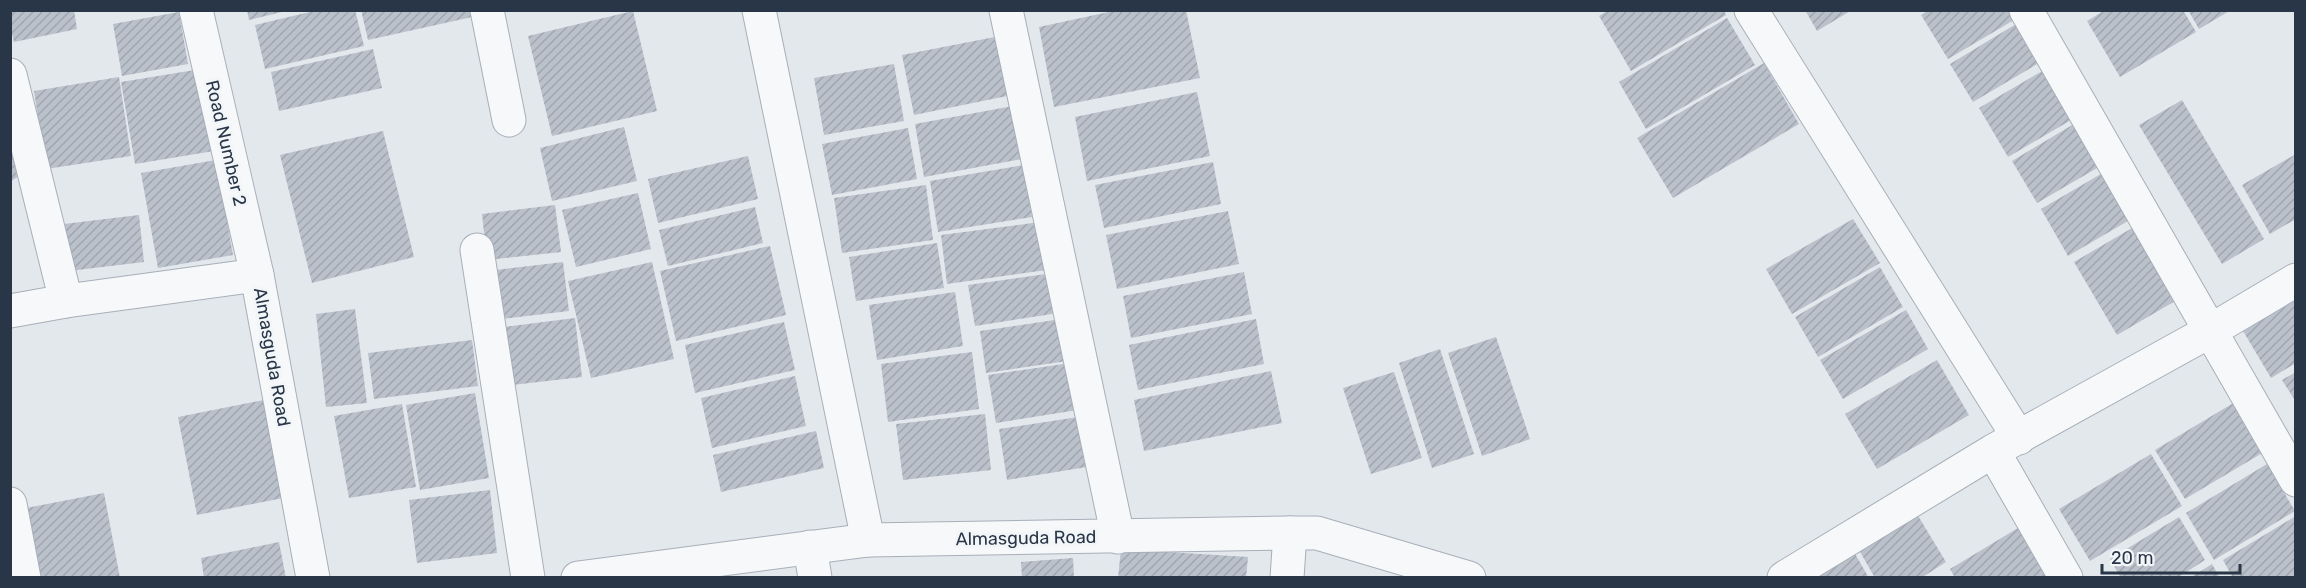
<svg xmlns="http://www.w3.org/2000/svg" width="2306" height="588" font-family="Rubik,sans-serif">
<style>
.building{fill:url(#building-hatch)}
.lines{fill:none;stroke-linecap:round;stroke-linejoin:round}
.minor-casing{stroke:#a7afb8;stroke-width:35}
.tertiary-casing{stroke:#a7afb8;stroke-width:35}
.minor{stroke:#f7f8fa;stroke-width:33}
.tertiary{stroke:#f7f8fa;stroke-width:33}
.labels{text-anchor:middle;stroke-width:6;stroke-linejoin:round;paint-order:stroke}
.street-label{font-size:18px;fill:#293647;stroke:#f3f6f9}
</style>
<defs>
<pattern id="building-hatch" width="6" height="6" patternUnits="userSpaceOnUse" patternTransform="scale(1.5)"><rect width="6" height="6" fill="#bac1cb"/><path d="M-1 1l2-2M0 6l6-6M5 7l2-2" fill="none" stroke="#a0a6b0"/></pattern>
</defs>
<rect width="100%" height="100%" fill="#e3e8ed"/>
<path class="building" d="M10,10H74L77,29L14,42L10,26Z
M247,10H286V11L249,20Z
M318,10H355L364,46L265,69L255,25Z
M361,10H471L472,17L368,40Z
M1118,10H1186L1200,78L1054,107L1039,27Z
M1609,10H1724L1726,15L1631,71L1599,16Z
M1805,10H1852L1817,31Z
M1929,10H2015L2019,17L1948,59L1921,15Z
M2105,10H2183L2196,32L2120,77L2087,21Z
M2188,10H2231L2199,29Z
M633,11L657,111L552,136L528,36Z
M179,12L188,64L122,76L113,24Z
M1727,18L1755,65L1646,129L1619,82Z
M2021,21L2044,60L1973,102L1950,64Z
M1000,36L1012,95L914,115L902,55Z
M373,49L382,88L279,111L271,72Z
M1764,63L1799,124L1673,198L1637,138Z
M894,64L904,121L824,135L814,78Z
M2049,67L2078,116L2008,157L1979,108Z
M201,69L214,151L135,164L121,82Z
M119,77L131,156L46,169L34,91Z
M1197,92L1210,156L1087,181L1075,117Z
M2182,100L2264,239L2222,264L2139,125Z
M1013,106L1022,159L924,177L915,124Z
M2079,121L2104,164L2037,203L2012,161Z
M624,127L637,181L552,201L540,148Z
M908,128L917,179L832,195L822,144Z
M383,131L414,257L312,283L280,155Z
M10,137L31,168L10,182Z
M2296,154V219L2270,234L2242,185Z
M748,156L758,199L658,223L648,179Z
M216,160L233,255L158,268L141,173Z
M1213,162L1221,204L1104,228L1095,185Z
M1024,165L1032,217L938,232L930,181Z
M2106,171L2133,218L2068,256L2041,209Z
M926,185L933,240L842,253L834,198Z
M638,193L651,249L576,267L562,210Z
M555,205L561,252L487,260L482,214Z
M755,207L763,243L668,266L659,230Z
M1228,211L1239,264L1117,289L1106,235Z
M139,215L144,262L69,271L64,224Z
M1853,219L1880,263L1792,314L1766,269Z
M1048,221L1054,269L947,284L941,235Z
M2139,224L2182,297L2117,335L2074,262Z
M937,243L944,288L856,301L849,257Z
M770,246L786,315L676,341L660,271Z
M563,262L569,311L494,320L488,271Z
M652,262L674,359L591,378L568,281Z
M1880,267L1903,307L1818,357L1795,317Z
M1060,272L1065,312L975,326L968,285Z
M1244,272L1252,314L1131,338L1123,296Z
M955,292L963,346L877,360L869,305Z
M2296,300V363L2271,378L2243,331Z
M355,309L367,403L326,407L316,314Z
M1906,310L1928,349L1843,399L1820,360Z
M575,318L582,377L503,386L496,328Z
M1068,318L1074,360L986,373L980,331Z
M1256,319L1264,364L1138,390L1129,345Z
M784,322L795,370L695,393L685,345Z
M1496,337L1530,439L1482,456L1448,353Z
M472,340L478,386L374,399L368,353Z
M1440,349L1474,454L1432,468L1399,363Z
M972,352L979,409L888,422L881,364Z
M1937,360L1969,415L1877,469L1845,414Z
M1077,362L1084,409L996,423L988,375Z
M1271,371L1282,423L1144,451L1134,400Z
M1394,372L1422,458L1371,474L1343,388Z
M2296,372V402L2282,380Z
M795,376L806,426L712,448L701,398Z
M475,393L489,478L420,490L406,405Z
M264,400L283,498L197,515L178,417Z
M2235,402L2264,452L2185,499L2155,450Z
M402,404L416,487L349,498L334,416Z
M985,414L991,470L903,480L896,424Z
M1085,416L1093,466L1007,480L999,429Z
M816,431L824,468L721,492L713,455Z
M2151,454L2182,506L2090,561L2059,509Z
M2267,464L2295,511L2214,560L2186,513Z
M490,490L497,553L417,563L409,500Z
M104,493L120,578H29L16,510Z
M1917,514L1946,562L1921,578H1875L1859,550Z
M2296,516V578H2233L2223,560Z
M2179,517L2205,560L2177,578H2121L2110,559Z
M2018,528L2047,576L1955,578L1950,569Z
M279,542L286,578H204L201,558Z
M1121,549L1248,557L1246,578H1118Z
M1854,552L1869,578H1812Z
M1073,558L1074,578H1022L1021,562Z
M2212,564L2220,578H2190Z"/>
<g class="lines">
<defs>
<path id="minor" d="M196,10L257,275
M487,10L509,120
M759,10L868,540
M1006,10L1118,537
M1751,10L2019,438
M2026,10L2296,480
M10,75L66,301
M477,250L528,578
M1993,451L2066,578
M10,504L24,578
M810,547L815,578
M1287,578L1290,533
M1784,578L1993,451L2210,331L2296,280"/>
<path id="tertiary" d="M10,311L66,301L257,275L313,578
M578,578L868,540L1290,533H1317L1469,578"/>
</defs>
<use href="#minor" class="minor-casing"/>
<use href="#tertiary" class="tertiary-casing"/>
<use href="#minor" class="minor"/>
<use href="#tertiary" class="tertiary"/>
</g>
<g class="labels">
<g class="street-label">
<text transform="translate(226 143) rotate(77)" y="6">Road Number 2</text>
<text transform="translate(272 357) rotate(80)" y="6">Almasguda Road</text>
<text transform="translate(1026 538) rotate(-1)" y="6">Almasguda Road</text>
</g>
</g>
<rect width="2306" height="588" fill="none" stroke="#293647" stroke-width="24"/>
<path d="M2102 564v9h138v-9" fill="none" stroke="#293647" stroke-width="3"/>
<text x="2111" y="564" font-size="18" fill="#293647" stroke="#f3f6f9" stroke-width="4.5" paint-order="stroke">20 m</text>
</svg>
